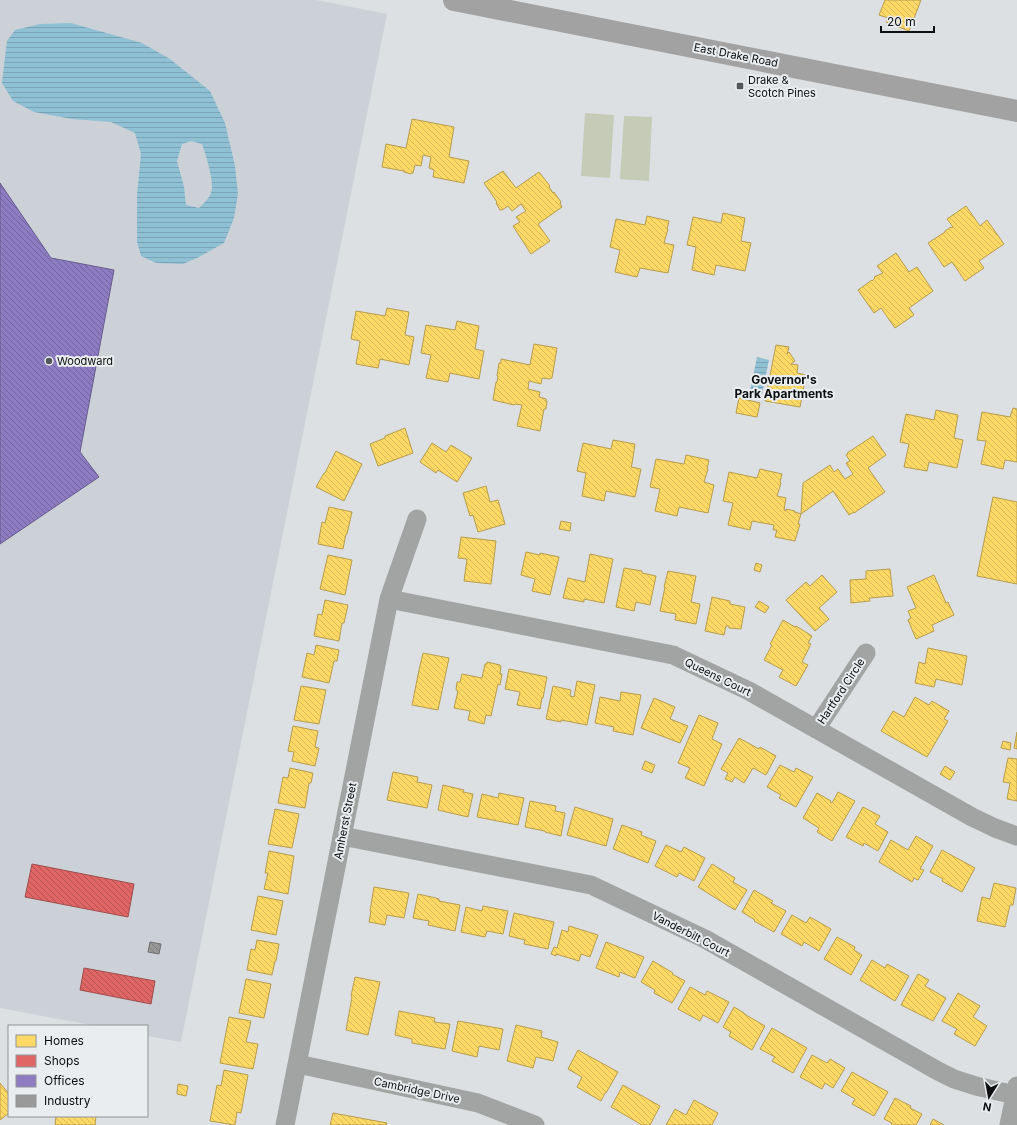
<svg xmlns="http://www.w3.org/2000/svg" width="1017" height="1125" font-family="Inter,sans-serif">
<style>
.built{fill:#cbd1d7}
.pitch{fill:#c5cbb7}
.water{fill:url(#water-rules);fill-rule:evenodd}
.homes{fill:url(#homes-back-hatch);stroke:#b69c4c}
.shops{fill:url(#shops-back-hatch);stroke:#a04c4c}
.offices{fill:url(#offices-back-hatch);stroke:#675b8d}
.industry{fill:url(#industry-back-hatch);stroke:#6f6f70}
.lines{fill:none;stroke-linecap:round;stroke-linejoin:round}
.minor{stroke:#a2a3a3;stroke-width:19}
.secondary{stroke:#a2a2a2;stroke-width:22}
.poi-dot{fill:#555859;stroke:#e9edf0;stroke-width:1.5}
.labels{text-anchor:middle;stroke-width:4;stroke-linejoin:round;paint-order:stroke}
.street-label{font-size:11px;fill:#0c0e0f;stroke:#e9edf0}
.poi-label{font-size:11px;fill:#0c0e0f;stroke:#e9edf0;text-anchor:start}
.neighbourhood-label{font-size:12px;font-weight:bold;fill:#0c0e0f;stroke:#e9edf0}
</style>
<defs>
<pattern id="water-rules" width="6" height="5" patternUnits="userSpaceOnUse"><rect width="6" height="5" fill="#8fc0d3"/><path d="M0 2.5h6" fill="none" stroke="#7aa4b4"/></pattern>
<pattern id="homes-back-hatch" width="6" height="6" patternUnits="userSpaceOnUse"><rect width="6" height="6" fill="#ffd966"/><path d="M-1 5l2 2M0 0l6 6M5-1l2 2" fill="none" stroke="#d9b957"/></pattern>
<pattern id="shops-back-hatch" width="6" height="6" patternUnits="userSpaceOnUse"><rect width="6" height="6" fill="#e06666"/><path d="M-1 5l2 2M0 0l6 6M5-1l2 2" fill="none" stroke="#b45252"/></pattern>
<pattern id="offices-back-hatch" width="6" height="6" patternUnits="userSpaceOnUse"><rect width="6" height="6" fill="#8e7cc3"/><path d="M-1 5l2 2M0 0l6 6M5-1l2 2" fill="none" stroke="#72649d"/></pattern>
<pattern id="industry-back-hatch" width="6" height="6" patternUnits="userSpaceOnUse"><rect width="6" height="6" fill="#999"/><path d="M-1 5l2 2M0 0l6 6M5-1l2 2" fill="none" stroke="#7b7b7b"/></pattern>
</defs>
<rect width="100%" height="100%" fill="#dde0e2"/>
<path class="built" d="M0,0H316L387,14L181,1042L147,1036V1026H96L0,1008Z"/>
<path class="pitch" d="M585,113L614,115L610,178L581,176Z
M624,116L652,117L649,181L620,179Z"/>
<path class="water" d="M71,23L142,43L170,59L210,91L225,123L235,166L238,194L234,218L224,243L199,257L183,264L156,263L141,256L137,242V195L141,154L135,133L111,122L72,119L34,112L13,101L2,83L7,41L15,30L40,24ZM191,141L202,144C206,155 215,183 211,193C209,199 203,204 199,208L186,205L184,187L177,161L182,144Z
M757,357L769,360L762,394L750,391Z"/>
<path class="homes" d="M885,0H921L909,31L886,22L888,18L879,15Z
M412,119L454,127L449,157L469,161L464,183L433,177L434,170L429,168L431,157L423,155L421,166L415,165L413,173H411V174L404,172V171L382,167L386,144L406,148Z
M503,171L516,188L539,172L550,186L549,187L553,193L554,192L561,202L560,203L562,207L538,224L550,241L531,254L513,226L520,222L516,217L526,211L521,204L512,211L508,206L502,210H500L496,203L497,202L484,183Z
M966,206L980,226L987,220L1004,244L979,261L984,268L965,281L952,262L944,267L928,243L945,232V231L951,227V228L953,227L947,219Z
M723,213L745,218L741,241L751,243L745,271L716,265L714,275L692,270L696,247L687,245L693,217L721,223Z
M647,216L669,221L667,229H668L664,243L674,245L668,273L640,268L637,277L615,272L620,250L610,247L616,219L645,225Z
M896,253L909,272L917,267L933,291L909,308L914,315L895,328L881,308L874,313L858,290L872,280V281L875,278L874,277L883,273L877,266Z
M387,308L409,312L405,335L414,337L409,365L380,359L378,368L356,364L360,341L351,339L356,311L385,316Z
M457,321L479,326L475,349L484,351L479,379L450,373L448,382L426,378L431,355L421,353L426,325L455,330Z
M534,344L557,348L552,378H551L550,379L542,378L541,384L529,381L528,389L540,392L539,397L546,399V401H547L546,409H544L540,431L517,426L522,405L515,404L514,405L493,400L496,382H497L498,376H497L499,363H501V359L530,365Z
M776,345L789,347L787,354L789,352L795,361L791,364L798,365L797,373L806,375L800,407L765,401Z
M739,398L760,403L757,417L736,413Z
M1013,408L1017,409V462L1005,460L1003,469L981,464L986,441L977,440L982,412L1010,417Z
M936,410L958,415L954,438L963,440L957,468L929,462L927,471L904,467L909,444L900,442L906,414L934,420Z
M405,428L413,453L378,466L370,444L385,438V436Z
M873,436L886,455L868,468L885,492L854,513V512L849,515L833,491L801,514L803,483L830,465L834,472L838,469L845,479L853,474L846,463L850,461L846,455L848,454L847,453Z
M613,440L635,444L632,464L631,467L641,469L635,497L606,491L604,501L582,496L586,473L577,471L583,443L611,449Z
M432,443L446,452L451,445L472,458L457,482L438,470L436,473L420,462Z
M336,451L362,464L344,501L316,487L324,473H325Z
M686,455L709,460L707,469H708L704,482L714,485L708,513L679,507L677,516L655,511L660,489L650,487L656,459L684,464Z
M760,469L782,474L780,482L781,483L777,496L786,498L784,510L786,511V509L795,511V512L801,514L798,524H800L795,541L775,537L777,530H773L774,525L752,521L750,530L728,525L733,503L723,501L729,472L757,478Z
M486,486L490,502L498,500L505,524L478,532L473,515L470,516L463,493Z
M993,497L1017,502V584L977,576Z
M329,507L352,512L347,534H346L343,549L318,544L322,522L325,523Z
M561,521L571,523L570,531L559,529Z
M461,537L496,541L491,584L464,581L467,559L458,558Z
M526,552L540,555V553L559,557L550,595L532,591L535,579L521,575Z
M590,554L613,559L604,603L584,599V602L563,598L568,578L585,582Z
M328,555L352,560L345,595L320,589Z
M756,563L762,565L760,572L754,570Z
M624,568L642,571V573L656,576L650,605L636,602L634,611L616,607Z
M890,569L893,596L869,598L870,601L851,603L850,580L866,579V571Z
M668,571L696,576L691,602L700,604L696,624L675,620L676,614L660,611L665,587H664Z
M822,575L837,592L819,608L829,619L815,631L786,600L806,582L810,586Z
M934,575L946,603L948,602L954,615L932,625L934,631L916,639L908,620L911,618L908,611L916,608L907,587Z
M712,597L730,601V604L745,607L741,629L729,628V626H726L724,635L705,631Z
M325,600L348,605L344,623H342L339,641L314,636L318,614L322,615Z
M759,601L769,607L765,613L755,607Z
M783,620L795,627L796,626L812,636L808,643L811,644L802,662L808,665L796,686L779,677L783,670L764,660L772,645L770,644Z
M316,645L339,650L337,661H334L329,683L302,677L307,653L314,655Z
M928,648L967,656L962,685L936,679L934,687L915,683L919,662L925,664Z
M423,653L449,658L438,710L412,705L419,670Z
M487,662L500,665V666H501L500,674H502L500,685L498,684L491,716L486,715L484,724L468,720L470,711L454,708L458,691L456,690L457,682H460L462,674L482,678L485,664H487Z
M509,669L547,677L543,698H542L540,709L517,705L520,692L505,689Z
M577,681L595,685L587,725L561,720V722L546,719L553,686L571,690L570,696L574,697Z
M301,686L326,690L319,724L294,720Z
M621,692L641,695L633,735L613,731L614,727L595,723L600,697L620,701Z
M915,697L929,705L932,701L949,711L944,719L948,721L927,757L881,731L893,711L904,717Z
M654,698L675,707L670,719L688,726L680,743L641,728Z
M699,715L718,723L712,739L722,744L704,786L685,778L690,768L678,763Z
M293,726L318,731L315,747L319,748L315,766L292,761L294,752L288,751Z
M1017,732V749L1014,748Z
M739,738L759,749L760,747L776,756L766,775L753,768L744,783L735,777L732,782L725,779L728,773L721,769Z
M1003,741L1011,743L1010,750L1001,748Z
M1008,758L1017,759V801L1007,799L1010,783L1003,782Z
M645,761L655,765L652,773L642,769Z
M780,765L794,772L796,768L813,777L796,807L779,798L781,795L767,787Z
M945,766L955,772L950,780L940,774Z
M290,768L313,773L311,783H309L305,808L278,803L283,777L288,778Z
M393,772L418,777L417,782L432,785L427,808L387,800Z
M443,785L464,790L463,792L473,794L468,817L438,810Z
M838,792L855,801L832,841L817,832L819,828L803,818L817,793L831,801L830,802L832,803Z
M499,793L524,798L518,825L477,817L482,794L498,798Z
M530,801L556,806L555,811L565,813L561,836L545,832V831L525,827Z
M575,807L613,819L606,846L567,835Z
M863,807L880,816L875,824L888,832L878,851L864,843L863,846L846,837Z
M275,809L299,814L292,848L268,844Z
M622,825L642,832L641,835L656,841L648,863L613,849Z
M916,836L933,846L920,869L924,870L918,880L914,878L912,882L879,862L891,840L908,850Z
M666,845L681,852L684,847L705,858L694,881L679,873L677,877L655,866Z
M942,850L975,868L962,892L942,881L943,879L930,872Z
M269,851L294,856L288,894L264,889L268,873H265Z
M712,864L735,878L733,882L747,890L735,910L698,887Z
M994,883L1016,888L1013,905H1010L1005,927L977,921L982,897L990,899Z
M374,887L409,893L404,918L387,915L385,925L369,922L371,911H370Z
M754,890L773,901L771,903L786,911L774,932L754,921L755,920L742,912Z
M418,894L436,898L439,899V901L460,905L455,931L428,925L429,921L413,918Z
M258,896L283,901L276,935L251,930Z
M483,906L508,911L503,934L487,931L485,937L461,932L466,907L482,911Z
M514,913L554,922L548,949L524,944L525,940L509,936Z
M792,915L806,923L810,917L831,929L819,951L804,942L802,946L781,934Z
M569,926L598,935L590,957L581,954L579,961L556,954V956L551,954L554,947L557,948L562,930L568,932Z
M837,937L855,947L854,950L862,955L851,975L824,959Z
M257,940L279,944L276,961H275L272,975L247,970L251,949L255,950Z
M606,942L644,957L635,978L620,972L619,977L596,968Z
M872,960L885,968L887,964L909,976L895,1001L860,980Z
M653,961L673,973L672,974L685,981L672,1003L654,993L655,990L641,982Z
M918,974L929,980L925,986L946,998L933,1021L901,1005Z
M355,977L380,982L368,1035L346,1030L352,997L351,996Z
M246,979L271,984L264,1018L239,1013Z
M690,987L705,995L707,991L729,1002L718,1023L703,1015L700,1021L678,1009Z
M958,993L980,1006L973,1017L987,1026L975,1046L954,1034L957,1029L942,1021Z
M734,1007L744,1013L746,1015L765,1026L752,1050L729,1036L731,1032L723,1027Z
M399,1011L435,1018L434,1022L450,1024L445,1049L412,1043V1039L395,1035Z
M229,1017L251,1021L246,1042L258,1044L253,1069L220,1063Z
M458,1021L503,1029L499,1050L479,1046L477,1057L452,1051Z
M516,1025L542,1031L541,1037L558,1042L553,1061L536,1057L533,1068L507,1061Z
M772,1028L807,1048L793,1073L772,1061L775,1057L760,1049Z
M578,1050L618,1072L606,1093H605L601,1101L577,1087L582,1077L568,1069Z
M812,1055L827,1063L830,1059L845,1068L833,1088L825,1083L822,1089L800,1077Z
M224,1070L248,1075L241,1113L237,1112L235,1125L210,1121L217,1085L221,1086Z
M852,1072L888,1092L874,1116L852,1104L855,1099L841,1091Z
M0,1083L9,1094V1113L0,1120Z
M178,1084L188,1086L186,1096L177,1094Z
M623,1085L660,1106L650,1125H642L611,1107Z
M895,1098L911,1106L910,1108L922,1114L916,1125H891L892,1123L884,1119Z
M694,1100L718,1113L712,1125H666L675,1109L686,1115Z
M333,1113L387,1123L386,1125H330Z
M56,1116H96L95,1125H55Z
M933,1119L944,1125H930Z"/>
<path class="shops" d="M32,864L134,884L128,917L25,897Z
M84,968L155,981L151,1004L80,990Z"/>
<path class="offices" d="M0,183L51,258L114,270L80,452L99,477L0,544Z"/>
<path class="industry" d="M150,942L161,944L159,954L148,952Z"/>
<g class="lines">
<path class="minor" d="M389,599L673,655L749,691L972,817L995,828L1017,836
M816,729L866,653
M342,836L591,885L705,939L938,1071L954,1079L976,1086L1015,1095
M298,1064L478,1103L535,1125
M285,1125L389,599L417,519
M1009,1125L1017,1086"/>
<path class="secondary" d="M454,0L1017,111"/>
</g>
<g class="poi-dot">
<rect x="736" y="82" width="8" height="8" rx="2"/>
<circle cx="49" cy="361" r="4"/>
</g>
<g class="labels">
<g class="street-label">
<text transform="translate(736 55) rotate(11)" y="4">East Drake Road</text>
<text transform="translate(718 677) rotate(26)" y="4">Queens Court</text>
<text transform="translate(841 691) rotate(-57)" y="4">Hartford Circle</text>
<text transform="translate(345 821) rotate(-79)" y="4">Amherst Street</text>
<text transform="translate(691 934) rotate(27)" y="4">Vanderbilt Court</text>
<text transform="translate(417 1090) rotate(12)" y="4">Cambridge Drive</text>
</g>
<g class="poi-label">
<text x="748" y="84">Drake &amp;<tspan x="748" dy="13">Scotch Pines</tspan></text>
<text x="57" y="365">Woodward</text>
</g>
<g class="neighbourhood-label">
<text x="784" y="384">Governor's<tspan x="784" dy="14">Park Apartments</tspan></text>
</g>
</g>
<rect x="8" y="1025" width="140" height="92" fill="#e9edf0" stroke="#919496"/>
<rect x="16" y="1035" width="20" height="12" fill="#ffd966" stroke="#919496"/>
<text x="44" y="1045" font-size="12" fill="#0c0e0f">Homes</text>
<rect x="16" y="1055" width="20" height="12" fill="#e06666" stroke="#919496"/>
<text x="44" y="1065" font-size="12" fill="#0c0e0f">Shops</text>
<rect x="16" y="1075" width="20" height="12" fill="#8e7cc3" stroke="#919496"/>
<text x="44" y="1085" font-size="12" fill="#0c0e0f">Offices</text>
<rect x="16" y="1095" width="20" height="12" fill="#999999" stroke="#919496"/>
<text x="44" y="1105" font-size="12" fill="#0c0e0f">Industry</text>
<g transform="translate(989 1097) rotate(191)" stroke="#e9edf0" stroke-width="3" paint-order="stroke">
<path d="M0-3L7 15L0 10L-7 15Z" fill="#0c0e0f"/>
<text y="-6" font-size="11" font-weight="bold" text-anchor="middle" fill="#0c0e0f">N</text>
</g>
<path d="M881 26v6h53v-6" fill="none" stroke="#0c0e0f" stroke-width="2"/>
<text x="887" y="26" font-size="12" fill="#0c0e0f" stroke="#e9edf0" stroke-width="3" paint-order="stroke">20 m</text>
</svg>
